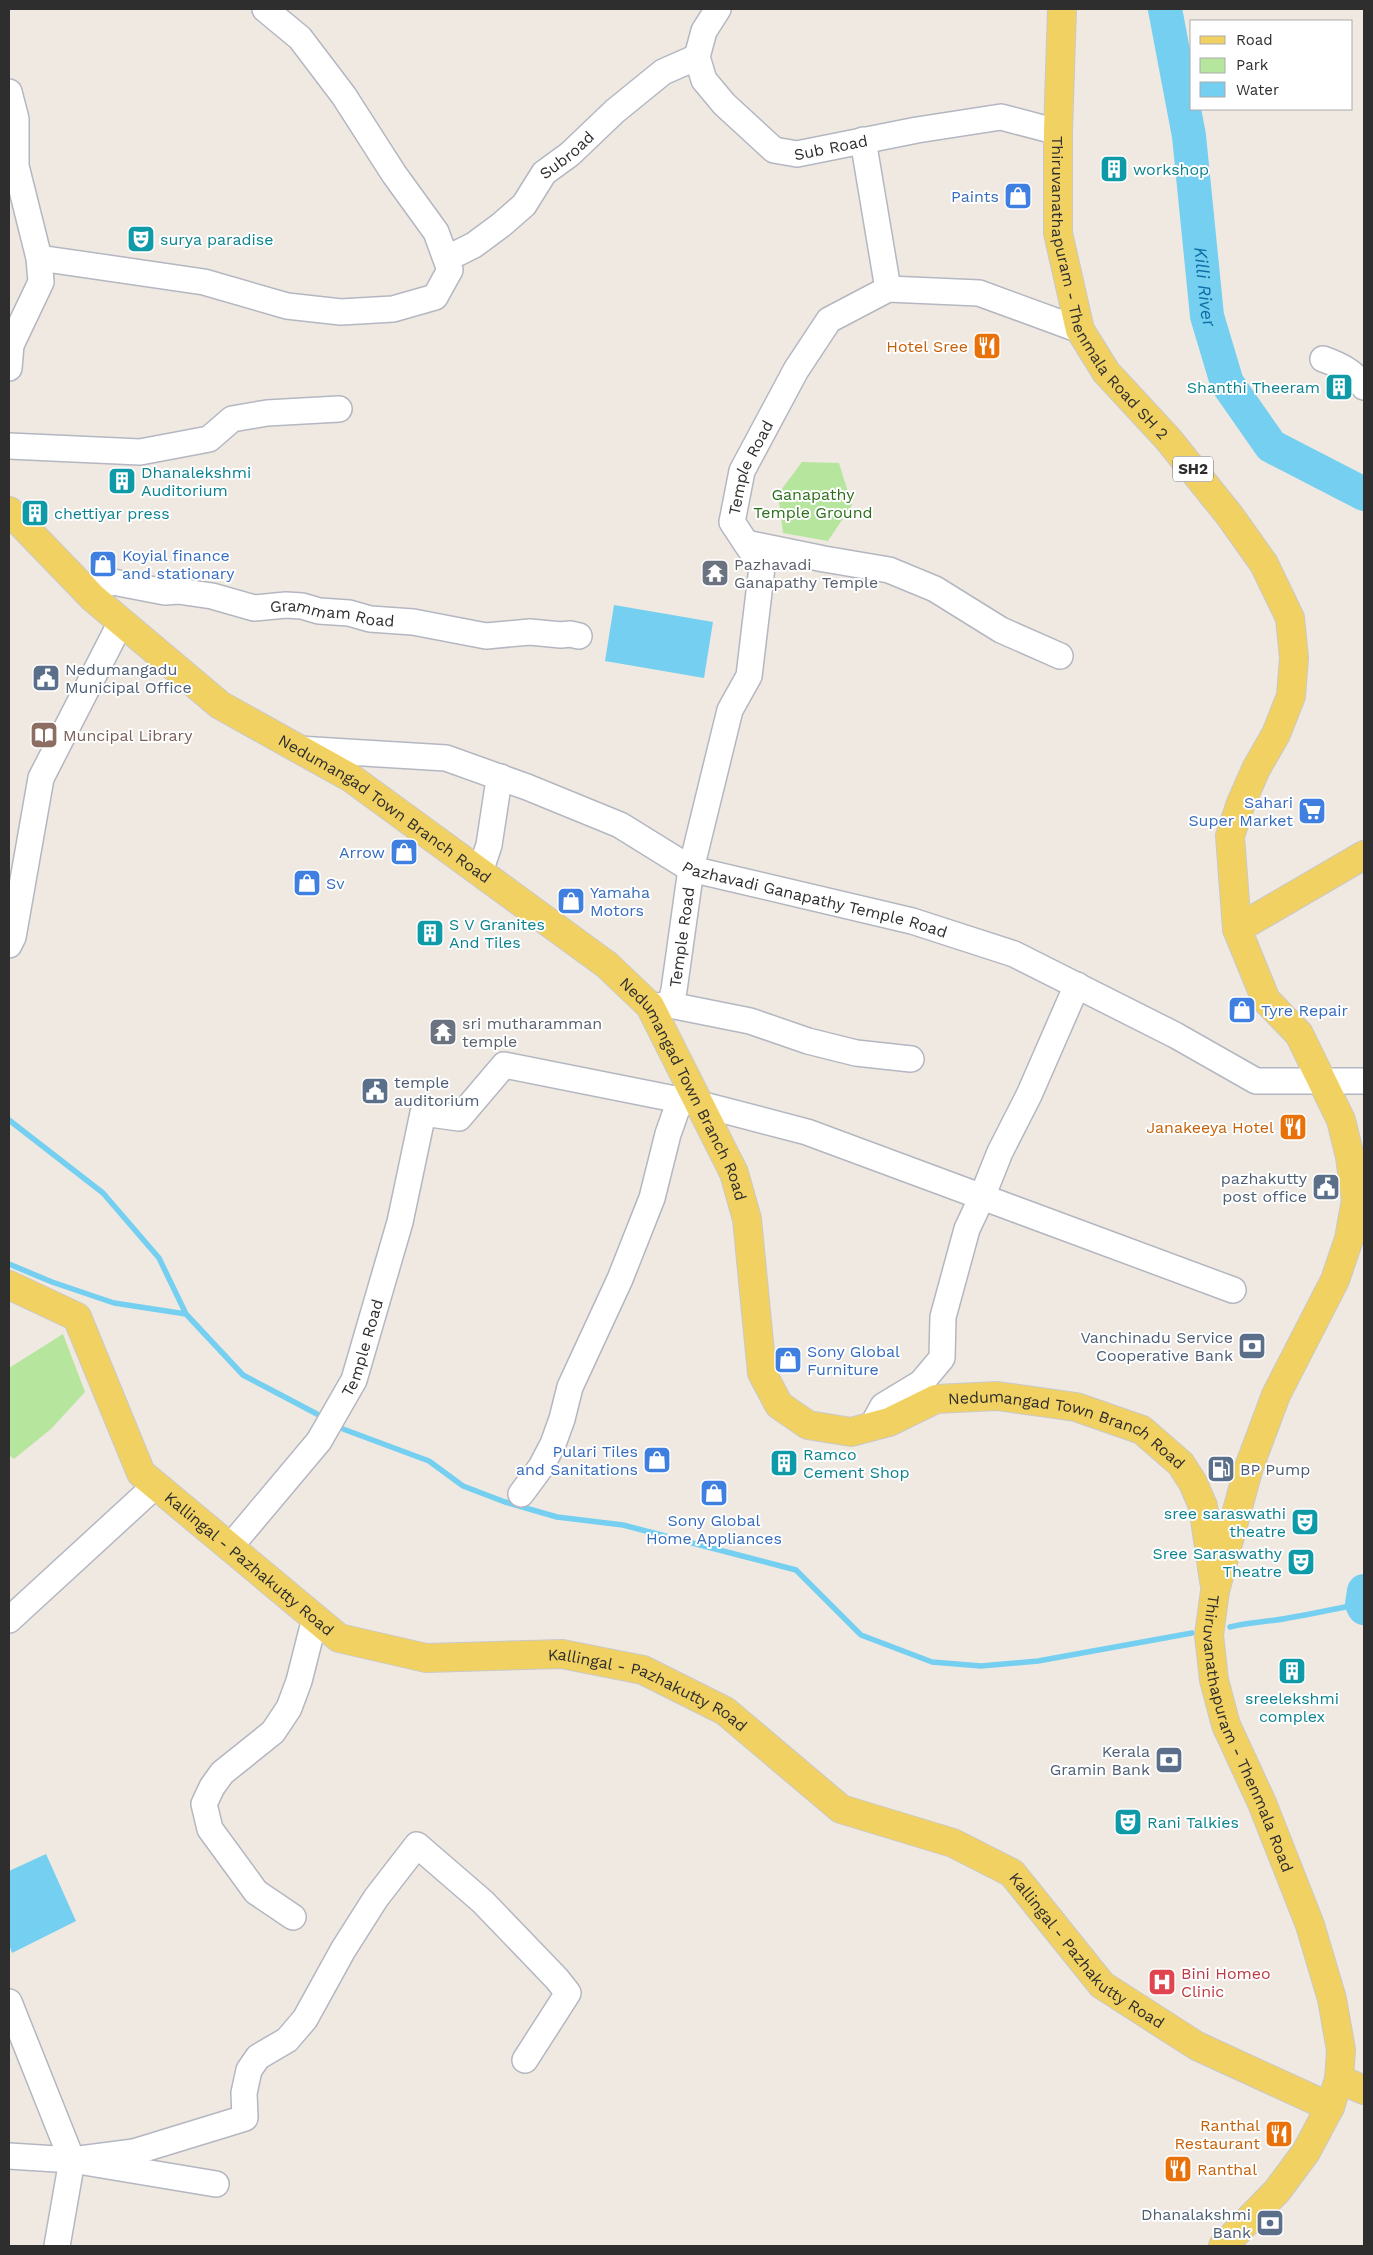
<svg xmlns="http://www.w3.org/2000/svg" width="1373" height="2255" font-family="'Work Sans',sans-serif">
<style>
.green{fill:#b6e59e}
.water{fill:#75cff0}
.lines{fill:none;stroke-linecap:round;stroke-linejoin:round}
.stream{stroke:#75cff0;stroke-width:5.5}
.river{stroke:#75cff0;stroke-width:34}
.minor-casing{stroke:#b4b7c1;stroke-width:28}
.major-casing{stroke:#c9c9c9;stroke-width:30}
.minor{stroke:#fff;stroke-width:25}
.major{stroke:#f2d163;stroke-width:28}
.labels{text-anchor:middle;stroke-width:4;stroke-linejoin:round;paint-order:stroke}
.shield{fill:#fff;stroke:#6d6d6d;stroke-width:1}
.shield-label{font-size:15px;font-weight:bold;fill:#2e2e2e}
.street-label{font-size:16px;fill:#2e2e2e;stroke:#fff}
.culture-label{font-size:16px;fill:#0d838f;stroke:#fff;text-anchor:start}
.shop-label{font-size:16px;fill:#366cbe;stroke:#fff;text-anchor:start}
.food-label{font-size:16px;fill:#c56008;stroke:#fff;text-anchor:end}
.park-label{font-size:16px;fill:#2c6e1b;stroke:#fff}
.worship-label{font-size:16px;fill:#5b616d;stroke:#fff;text-anchor:start}
.service-label{font-size:16px;fill:#4e5e75;stroke:#fff;text-anchor:end}
.education-label{font-size:16px;fill:#785e54;stroke:#fff;text-anchor:start}
.health-label{font-size:16px;fill:#be3a42;stroke:#fff;text-anchor:start}
.water-label{font-size:18px;font-style:italic;fill:#0d6fa3;stroke:#fff}
</style>
<rect width="100%" height="100%" fill="#efe9e1"/>
<path class="green" d="M802,462L839,463L852,505L828,541L783,533L778,494Z
M63,1334L85,1392L51,1429L14,1459L9,1455V1368Z"/>
<path class="water" d="M614,605L713,622L704,678L605,661Z
M46,1854L76,1921L12,1953L9,1944V1871Z"/>
<g class="lines">
<path class="stream" d="M9,1120L103,1193L159,1258L186,1314
M9,1264L52,1282L114,1303L186,1314L243,1375L317,1414
M343,1429L429,1461L463,1486L505,1502L557,1517L623,1525L796,1570L861,1635L932,1662L981,1666L1038,1661L1192,1633
M1230,1627C1249,1622 1269,1622 1288,1618C1313,1614 1337,1608 1362,1604"/>
<g class="river">
<path id="s1" d="M1165,9L1189,136L1207,316L1227,383L1271,446L1364,494"/>
<path d="M1364,1591L1362,1604L1364,1608"/>
</g>
<defs>
<g id="minor">
<path id="s2" d="M718,9L704,31L697,57L704,80L724,104L774,150L797,154L917,130L1001,117L1058,132"/>
<path d="M9,92L16,119V166L39,258L41,282L11,345L9,368"/>
<path d="M863,140L888,289"/>
<path id="s3" d="M445,256L458,253L474,245L501,225L524,205L544,173L570,154L615,111L663,72L697,57"/>
<path d="M39,258L204,282L287,306L341,312L393,309L435,297L450,270L436,232L394,174L344,96L300,38L265,9"/>
<path d="M1323,359C1340,365 1354,372 1364,387"/>
<path d="M9,446L140,452L209,439L232,419L267,413L339,409"/>
<path d="M746,543L824,559L889,570L935,589L1001,630L1060,656"/>
<path id="s4" d="M93,598L103,585L113,582L165,592L178,591L212,596L254,608L286,605L302,606L319,611L349,613L370,619L413,622L486,636L530,632L561,635L570,634L579,636"/>
<path id="s5" d="M298,749L446,758L527,787L620,825L691,869L912,921L1014,954L1175,1035L1256,1081H1364"/>
<path d="M480,872L489,845L498,786L501,777"/>
<path d="M9,945L13,937L41,778L121,622"/>
<path d="M670,1005L750,1021L808,1041L856,1053L911,1059"/>
<path id="s6" d="M650,1006L670,1005L674,990L691,869L730,710L749,676L762,567L732,522L742,471L796,370L829,320L888,289L979,293L1080,330"/>
<path d="M872,1426L883,1406L921,1383L942,1358L943,1317L967,1229L982,1197L1000,1152L1029,1095L1077,985"/>
<path d="M521,1494L541,1467L553,1444L562,1419L570,1387L620,1279L652,1198L668,1134L680,1100"/>
<path id="s7" d="M230,1547L319,1441L354,1380L400,1222L423,1113L459,1118L504,1065L700,1104L807,1132L1233,1290"/>
<path d="M9,1620L156,1485"/>
<path d="M293,1917L256,1892L210,1829L204,1804L212,1787L222,1773L273,1732L289,1708L299,1681L315,1618"/>
<path d="M9,2002L72,2160L57,2246"/>
<path d="M9,2156L72,2160L216,2184"/>
<path d="M72,2160L134,2152L245,2118L244,2093L249,2070L258,2057L287,2040L305,2019L343,1950L376,1898L417,1845L483,1902L557,1979L568,1993L525,2060"/>
</g>
<g id="major">
<path id="s8" d="M1062,9L1058,132V233L1080,330L1106,372L1168,439L1230,516L1264,564L1290,618L1294,658L1291,696L1276,734L1256,769L1241,803L1230,836L1237,929L1266,1000L1299,1034L1341,1120L1350,1157L1356,1200L1349,1239L1335,1280L1276,1395L1249,1467L1215,1591L1209,1635L1214,1680L1226,1725L1262,1803L1310,1925L1332,1999L1341,2050L1339,2079L1330,2107L1306,2152L1277,2191L1223,2246"/>
<path id="s9" d="M9,511L93,598L220,705L351,778L607,965L650,1006L734,1173L747,1219L762,1373L779,1405L808,1425L851,1432L889,1422L936,1399L997,1396L1076,1407L1142,1430L1181,1464L1193,1483L1203,1506L1214,1581"/>
<path d="M1237,929L1364,855"/>
<path id="s10" d="M9,1285L77,1317L141,1473L339,1638L426,1658L562,1654L643,1670L725,1711L841,1809L953,1843L1012,1873L1102,1985L1197,2046L1330,2107"/>
<path d="M1339,2079L1364,2090"/>
</g>
</defs>
<use href="#minor" class="minor-casing"/>
<use href="#major" class="major-casing"/>
<use href="#minor" class="minor"/>
<use href="#major" class="major"/>
</g>
<defs>
<symbol id="building-square" viewBox="-11 -11 22 22"><rect x="-9" y="-9" width="18" height="18" rx="4" fill="#0f9aa8" stroke="#fff"/><path d="M-4-6H4V6H1V3H-1V6H-4ZM-2.5-4.3h1.7v1.8h-1.7ZM.8-4.3h1.7v1.8H.8ZM-2.5-1h1.7V.8h-1.7ZM.8-1h1.7V.8H.8Z" fill="#fff"/></symbol>
<symbol id="shop-square" viewBox="-11 -11 22 22"><rect x="-9" y="-9" width="18" height="18" rx="4" fill="#3f7fe0" stroke="#fff"/><path d="M-5-2.5h2.3a2.7 3.5 0 0 1 5.4 0H5L5.5 6h-11ZM-1.5-2.5h3a1.5 2.3 0 0 0-3 0Z" fill="#fff"/></symbol>
<symbol id="theatre-square" viewBox="-11 -11 22 22"><rect x="-9" y="-9" width="18" height="18" rx="4" fill="#0f9aa8" stroke="#fff"/><path d="M-5-5.5Q0-4 5-5.5V0Q5 5 0 6Q-5 5-5 0ZM-3.3-2.5H-1v1.5H-3.3ZM1-2.5H3.3v1.5H1ZM-2.8 1Q0 5.5 2.8 1Z" fill="#fff"/></symbol>
<symbol id="restaurant-square" viewBox="-11 -11 22 22"><rect x="-9" y="-9" width="18" height="18" rx="4" fill="#e8710a" stroke="#fff"/><path d="M-5-6h1v4h1v-4h1v4h1v-4h1v5L-1.5 .5V6h-2V.5L-5-1ZM5-6V6H3V1.5H1.5Q1.5-4 5-6Z" fill="#fff"/></symbol>
<symbol id="temple-square" viewBox="-11 -11 22 22"><rect x="-9" y="-9" width="18" height="18" rx="4" fill="#6b7280" stroke="#fff"/><path d="M0-6L5-2H3V0L6.5 2.5H4V6H1.5V3h-3V6H-4V2.5H-6.5L-3 0V-2H-5Z" fill="#fff"/></symbol>
<symbol id="civic-square" viewBox="-11 -11 22 22"><rect x="-9" y="-9" width="18" height="18" rx="4" fill="#5c6f8a" stroke="#fff"/><path d="M-.6-6.5H3V-4.5H.6V-3L4-1V1h2V6H-6V1h2V-1L-.6-3ZM-1.2 2.5V6h2.4V2.5Z" fill="#fff"/></symbol>
<symbol id="library-square" viewBox="-11 -11 22 22"><rect x="-9" y="-9" width="18" height="18" rx="4" fill="#8d6e63" stroke="#fff"/><path d="M-6-4Q-3-5.5-.7-3.5V5Q-3 3-6 4ZM6-4Q3-5.5 .7-3.5V5Q3 3 6 4Z" fill="#fff"/></symbol>
<symbol id="supermarket-square" viewBox="-11 -11 22 22"><rect x="-9" y="-9" width="18" height="18" rx="4" fill="#3f7fe0" stroke="#fff"/><path d="M-6-5.5h2.5l.6 2H6L4.5 2H-2.5L-4.4-4H-6ZM-1.5 3.2a1.3 1.3 0 1 0 .1 0ZM3 3.2a1.3 1.3 0 1 0 .1 0Z" fill="#fff"/></symbol>
<symbol id="bank-square" viewBox="-11 -11 22 22"><rect x="-9" y="-9" width="18" height="18" rx="4" fill="#5c6f8a" stroke="#fff"/><path d="M-6-4H6V4H-6ZM0-2.3a2.3 2.3 0 1 0 0 4.6a2.3 2.3 0 1 0 0-4.6Z" fill="#fff"/></symbol>
<symbol id="fuel-square" viewBox="-11 -11 22 22"><rect x="-9" y="-9" width="18" height="18" rx="4" fill="#5c6f8a" stroke="#fff"/><path d="M-5.5-6h7V0h2V4h1.3V-2.5L3-4.5l.8-.8L6-3V5H2.5V1h-1V6h-7ZM-4.2-4.7v3.2H.2V-4.7Z" fill="#fff"/></symbol>
<symbol id="hospital-square" viewBox="-11 -11 22 22"><rect x="-9" y="-9" width="18" height="18" rx="4" fill="#e0444e" stroke="#fff"/><path d="M-5-5h3v3.5h4V-5h3V5h-3V1.5h-4V5h-3Z" fill="#fff"/></symbol>
</defs>
<g fill-rule="evenodd">
<use href="#building-square" x="1098" y="153" width="32" height="32"/>
<use href="#shop-square" x="1002" y="180" width="32" height="32"/>
<use href="#theatre-square" x="125" y="223" width="32" height="32"/>
<use href="#restaurant-square" x="971" y="330" width="32" height="32"/>
<use href="#building-square" x="1323" y="371" width="32" height="32"/>
<use href="#building-square" x="106" y="465" width="32" height="32"/>
<use href="#building-square" x="19" y="497" width="32" height="32"/>
<use href="#shop-square" x="87" y="548" width="32" height="32"/>
<use href="#temple-square" x="699" y="557" width="32" height="32"/>
<use href="#civic-square" x="30" y="662" width="32" height="32"/>
<use href="#library-square" x="28" y="719" width="32" height="32"/>
<use href="#supermarket-square" x="1296" y="795" width="32" height="32"/>
<use href="#shop-square" x="388" y="836" width="32" height="32"/>
<use href="#shop-square" x="291" y="867" width="32" height="32"/>
<use href="#shop-square" x="555" y="885" width="32" height="32"/>
<use href="#building-square" x="414" y="917" width="32" height="32"/>
<use href="#shop-square" x="1226" y="994" width="32" height="32"/>
<use href="#temple-square" x="427" y="1016" width="32" height="32"/>
<use href="#civic-square" x="359" y="1075" width="32" height="32"/>
<use href="#restaurant-square" x="1277" y="1111" width="32" height="32"/>
<use href="#civic-square" x="1310" y="1171" width="32" height="32"/>
<use href="#bank-square" x="1236" y="1330" width="32" height="32"/>
<use href="#shop-square" x="772" y="1344" width="32" height="32"/>
<use href="#shop-square" x="641" y="1444" width="32" height="32"/>
<use href="#building-square" x="768" y="1447" width="32" height="32"/>
<use href="#fuel-square" x="1205" y="1453" width="32" height="32"/>
<use href="#shop-square" x="698" y="1477" width="32" height="32"/>
<use href="#theatre-square" x="1289" y="1506" width="32" height="32"/>
<use href="#theatre-square" x="1285" y="1546" width="32" height="32"/>
<use href="#building-square" x="1276" y="1655" width="32" height="32"/>
<use href="#bank-square" x="1153" y="1744" width="32" height="32"/>
<use href="#theatre-square" x="1112" y="1806" width="32" height="32"/>
<use href="#hospital-square" x="1146" y="1966" width="32" height="32"/>
<use href="#restaurant-square" x="1263" y="2118" width="32" height="32"/>
<use href="#restaurant-square" x="1162" y="2153" width="32" height="32"/>
<use href="#bank-square" x="1254" y="2207" width="32" height="32"/>
</g>
<g class="labels">
<rect class="shield" x="1173" y="456.5" width="40" height="25" rx="4"/>
<g class="shield-label">
<text x="1193" y="474">SH2</text>
</g>
<g class="street-label">
<text dy="6" stroke="none"><textPath href="#s2" startOffset="234">Sub Road</textPath></text>
<text dy="6" stroke="none"><textPath href="#s3" startOffset="162">Subroad</textPath></text>
<text dy="6" stroke="none"><textPath href="#s8" startOffset="294">Thiruvanathapuram - Thenmala Road SH 2</textPath></text>
<text dy="6" stroke="none"><textPath href="#s6" startOffset="582">Temple Road</textPath></text>
<text dy="6" stroke="none"><textPath href="#s4" startOffset="250">Grammam Road</textPath></text>
<text dy="6" stroke="none"><textPath href="#s9" startOffset="482">Nedumangad Town Branch Road</textPath></text>
<text dy="6" stroke="none"><textPath href="#s5" startOffset="546">Pazhavadi Ganapathy Temple Road</textPath></text>
<text dy="6" stroke="none"><textPath href="#s6" startOffset="89">Temple Road</textPath></text>
<text dy="6" stroke="none"><textPath href="#s9" startOffset="902">Nedumangad Town Branch Road</textPath></text>
<text dy="6" stroke="none"><textPath href="#s7" startOffset="242">Temple Road</textPath></text>
<text dy="6" stroke="none"><textPath href="#s9" startOffset="1548">Nedumangad Town Branch Road</textPath></text>
<text dy="6" stroke="none"><textPath href="#s10" startOffset="385">Kallingal - Pazhakutty Road</textPath></text>
<text dy="6" stroke="none"><textPath href="#s10" startOffset="820">Kallingal - Pazhakutty Road</textPath></text>
<text dy="6" stroke="none"><textPath href="#s8" startOffset="1875">Thiruvanathapuram - Thenmala Road</textPath></text>
<text dy="6" stroke="none"><textPath href="#s10" startOffset="1345">Kallingal - Pazhakutty Road</textPath></text>
</g>
<g class="culture-label">
<text x="1133" y="175">workshop</text>
<text x="160" y="245">surya paradise</text>
<text x="1320" y="393" text-anchor="end">Shanthi Theeram</text>
<text x="141" y="478">Dhanalekshmi<tspan x="141" dy="18">Auditorium</tspan></text>
<text x="54" y="519">chettiyar press</text>
<text x="449" y="930">S V Granites<tspan x="449" dy="18">And Tiles</tspan></text>
<text x="803" y="1460">Ramco<tspan x="803" dy="18">Cement Shop</tspan></text>
<text x="1286" y="1519" text-anchor="end">sree saraswathi<tspan x="1286" dy="18">theatre</tspan></text>
<text x="1282" y="1559" text-anchor="end">Sree Saraswathy<tspan x="1282" dy="18">Theatre</tspan></text>
<text x="1292" y="1704" text-anchor="middle">sreelekshmi<tspan x="1292" dy="18">complex</tspan></text>
<text x="1147" y="1828">Rani Talkies</text>
</g>
<g class="shop-label">
<text x="999" y="202" text-anchor="end">Paints</text>
<text x="122" y="561">Koyial finance<tspan x="122" dy="18">and stationary</tspan></text>
<text x="1293" y="808" text-anchor="end">Sahari<tspan x="1293" dy="18">Super Market</tspan></text>
<text x="385" y="858" text-anchor="end">Arrow</text>
<text x="326" y="889">Sv</text>
<text x="590" y="898">Yamaha<tspan x="590" dy="18">Motors</tspan></text>
<text x="1261" y="1016">Tyre Repair</text>
<text x="807" y="1357">Sony Global<tspan x="807" dy="18">Furniture</tspan></text>
<text x="638" y="1457" text-anchor="end">Pulari Tiles<tspan x="638" dy="18">and Sanitations</tspan></text>
<text x="714" y="1526" text-anchor="middle">Sony Global<tspan x="714" dy="18">Home Appliances</tspan></text>
</g>
<g class="food-label">
<text x="968" y="352">Hotel Sree</text>
<text x="1274" y="1133">Janakeeya Hotel</text>
<text x="1260" y="2131">Ranthal<tspan x="1260" dy="18">Restaurant</tspan></text>
<text x="1197" y="2175" text-anchor="start">Ranthal</text>
</g>
<g class="park-label">
<text x="813" y="500">Ganapathy<tspan x="813" dy="18">Temple Ground</tspan></text>
</g>
<g class="worship-label">
<text x="734" y="570">Pazhavadi<tspan x="734" dy="18">Ganapathy Temple</tspan></text>
<text x="462" y="1029">sri mutharamman<tspan x="462" dy="18">temple</tspan></text>
</g>
<g class="service-label">
<text x="65" y="675" text-anchor="start">Nedumangadu<tspan x="65" dy="18">Municipal Office</tspan></text>
<text x="394" y="1088" text-anchor="start">temple<tspan x="394" dy="18">auditorium</tspan></text>
<text x="1307" y="1184">pazhakutty<tspan x="1307" dy="18">post office</tspan></text>
<text x="1233" y="1343">Vanchinadu Service<tspan x="1233" dy="18">Cooperative Bank</tspan></text>
<text x="1240" y="1475" text-anchor="start">BP Pump</text>
<text x="1150" y="1757">Kerala<tspan x="1150" dy="18">Gramin Bank</tspan></text>
<text x="1251" y="2220">Dhanalakshmi<tspan x="1251" dy="18">Bank</tspan></text>
</g>
<g class="education-label">
<text x="63" y="741">Muncipal Library</text>
</g>
<g class="health-label">
<text x="1181" y="1979">Bini Homeo<tspan x="1181" dy="18">Clinic</tspan></text>
</g>
<g class="water-label">
<text dy="6" stroke="none"><textPath href="#s1" startOffset="281">Killi River</textPath></text>
</g>
</g>
<rect width="1373" height="2255" fill="none" stroke="#2e2e2e" stroke-width="20"/>
<rect x="1190" y="20" width="162" height="90" fill="#ffffff" stroke="#ababab"/>
<rect x="1200" y="36" width="25" height="8" fill="#f2d163" stroke="#ababab"/>
<text x="1236" y="45" font-size="15" fill="#2e2e2e">Road</text>
<rect x="1200" y="58" width="25" height="15" fill="#b6e59e" stroke="#ababab"/>
<text x="1236" y="70" font-size="15" fill="#2e2e2e">Park</text>
<rect x="1200" y="82" width="25" height="15" fill="#75cff0" stroke="#ababab"/>
<text x="1236" y="95" font-size="15" fill="#2e2e2e">Water</text>
</svg>
